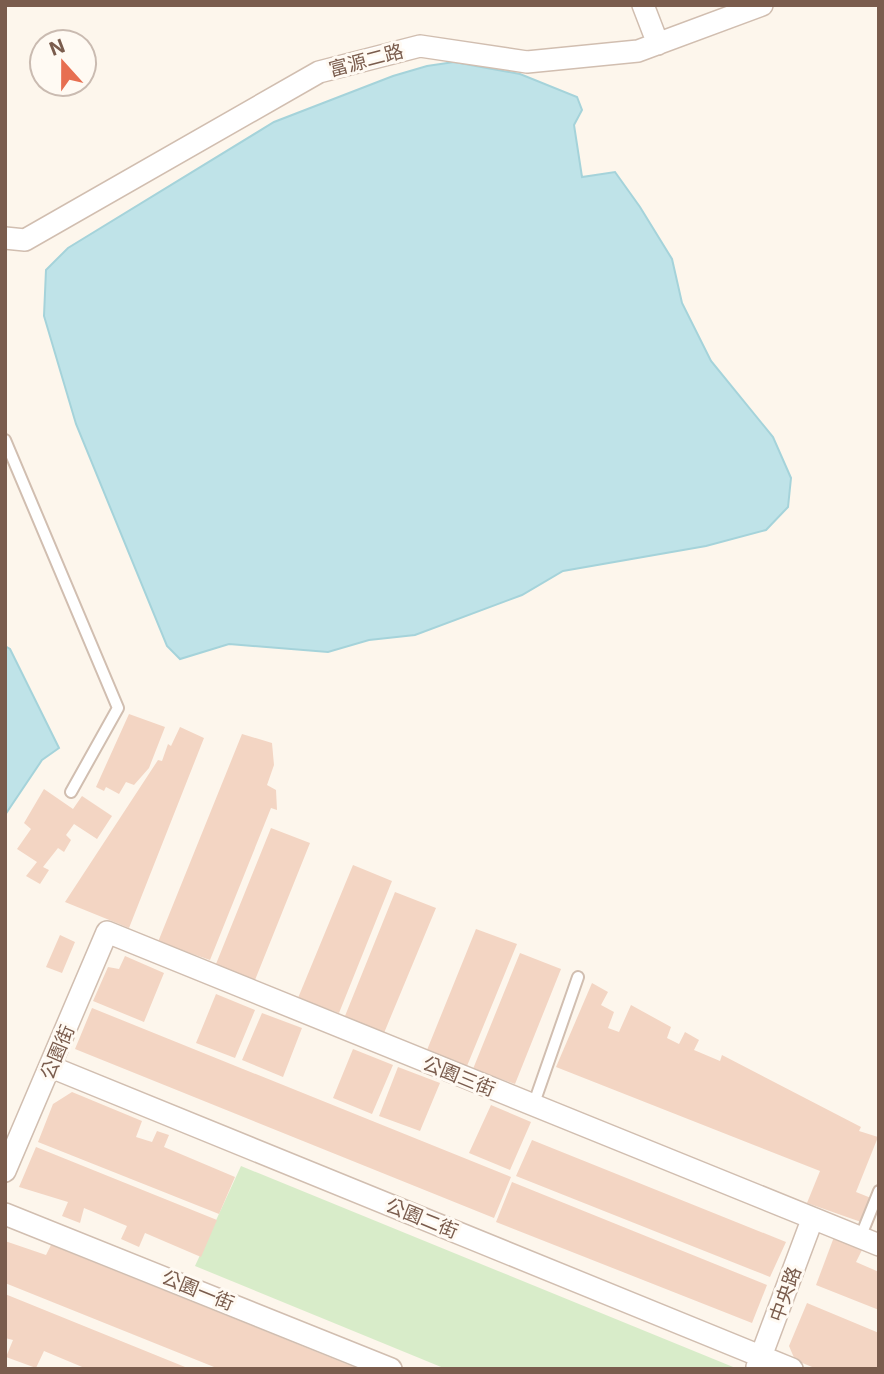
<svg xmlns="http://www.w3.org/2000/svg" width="884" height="1374" font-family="Inter,'Noto Sans TC',sans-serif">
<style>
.green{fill:#d8ecc9}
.water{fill:#bfe3e8;stroke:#a5d3da;stroke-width:2}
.building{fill:#f3d5c3}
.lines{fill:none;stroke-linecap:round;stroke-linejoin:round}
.lane-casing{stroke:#d1beb0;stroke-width:14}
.street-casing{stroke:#d1beb0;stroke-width:24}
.lane{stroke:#fff;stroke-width:10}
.street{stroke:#fff;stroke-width:21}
.labels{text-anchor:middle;stroke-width:6;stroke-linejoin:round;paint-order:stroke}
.street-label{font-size:19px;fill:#7a5c4d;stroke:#fffaf3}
</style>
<rect width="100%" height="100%" fill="#fdf6ec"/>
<path class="green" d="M241,1166L738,1369H446L195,1266Z"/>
<path class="water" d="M454,62L520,74L577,97L582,110L574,125L582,177L615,172L640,207L672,259L682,303L711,361L773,437L791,478L788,507L766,530L706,546L563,571L522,595L415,635L369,640L328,652L229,644L180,659L167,646L76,424L44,316L46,270L68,248L274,122L393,76L427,66Z
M5,646L10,649L59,748L42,760L5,815Z"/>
<path class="building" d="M129,714L165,727L149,768L134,785L126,782L119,794L106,787L104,791L96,787Z
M180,727L204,738L129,928L65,902L158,760L162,761L168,744L171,746Z
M242,734L272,743L274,765L267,785L276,790L277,810L271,808L210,960L158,942Z
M44,789L73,809L82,796L112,816L97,839L74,824L66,835L71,840L64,852L58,848L43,867L49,870L40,884L26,876L37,862L17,849L31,829L24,823Z
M271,828L310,843L255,980L216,964Z
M353,865L392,881L339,1013L298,998Z
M395,892L436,908L384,1033L345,1016Z
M476,929L517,944L467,1066L427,1050Z
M60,935L75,942L62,973L46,967Z
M520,953L561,969L515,1084L473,1069Z
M125,956L164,973L144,1022L93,1001L108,967L119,969Z
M592,983L608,992L601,1005L614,1012L608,1028L619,1032L631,1005L671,1027L667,1038L679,1044L685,1032L699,1040L694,1050L720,1061L722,1055L861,1127L859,1131L878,1137L856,1192L871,1198L861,1222L807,1203L820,1171L556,1067Z
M216,994L255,1010L235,1058L196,1043Z
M92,1008L511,1177L494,1218L75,1049Z
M262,1013L302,1028L283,1077L242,1060Z
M353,1049L393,1065L372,1114L333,1098Z
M398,1067L440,1083L420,1131L379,1116Z
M72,1092L142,1121L136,1137L152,1142L157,1131L169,1135L164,1147L235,1177L219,1214L38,1142L53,1104Z
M491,1105L531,1122L510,1170L469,1153Z
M532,1140L786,1242L770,1277L516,1176Z
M36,1147L217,1220L201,1257L145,1233L139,1247L121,1239L127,1226L84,1208L80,1223L62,1216L68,1202L19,1187Z
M512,1182L767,1285L752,1323L496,1222Z
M834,1237L863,1248L856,1262L879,1272V1310L816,1285Z
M5,1241L46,1255L51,1245L359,1369H219L5,1283Z
M5,1294L190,1369H87L44,1351L36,1368L6,1357L13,1340L5,1338Z
M807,1303L879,1333V1369H817L795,1360L789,1346Z"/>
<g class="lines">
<defs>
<path id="lane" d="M5,440L118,708L71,792
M533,1106L578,977
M860,1238L879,1191"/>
<path id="street" d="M643,5L658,44
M5,238L25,240L319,72L420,46L527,62L638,51L762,5
M51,1067L792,1369
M5,1171L107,932L879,1245
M5,1214L391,1369
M757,1367L812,1220"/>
</defs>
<use href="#lane" class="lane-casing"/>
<use href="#street" class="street-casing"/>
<use href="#lane" class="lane"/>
<use href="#street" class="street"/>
</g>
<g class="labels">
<g class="street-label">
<text transform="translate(366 60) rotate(-15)" y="7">富源二路</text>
<text transform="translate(57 1052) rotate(-67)" y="7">公園街</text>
<text transform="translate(459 1076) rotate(22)" y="7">公園三街</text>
<text transform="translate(422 1218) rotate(22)" y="7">公園二街</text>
<text transform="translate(198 1290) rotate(22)" y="7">公園一街</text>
<text transform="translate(785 1294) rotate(-70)" y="7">中央路</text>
</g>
</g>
<rect width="884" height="1374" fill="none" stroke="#7a5c4d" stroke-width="14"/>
<g transform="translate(63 63) rotate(339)"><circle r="33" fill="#fffaf3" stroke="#cabbb1" stroke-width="2"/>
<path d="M0-5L12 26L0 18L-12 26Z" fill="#e76f51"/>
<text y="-10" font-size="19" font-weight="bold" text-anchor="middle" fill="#7a5c4d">N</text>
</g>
</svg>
